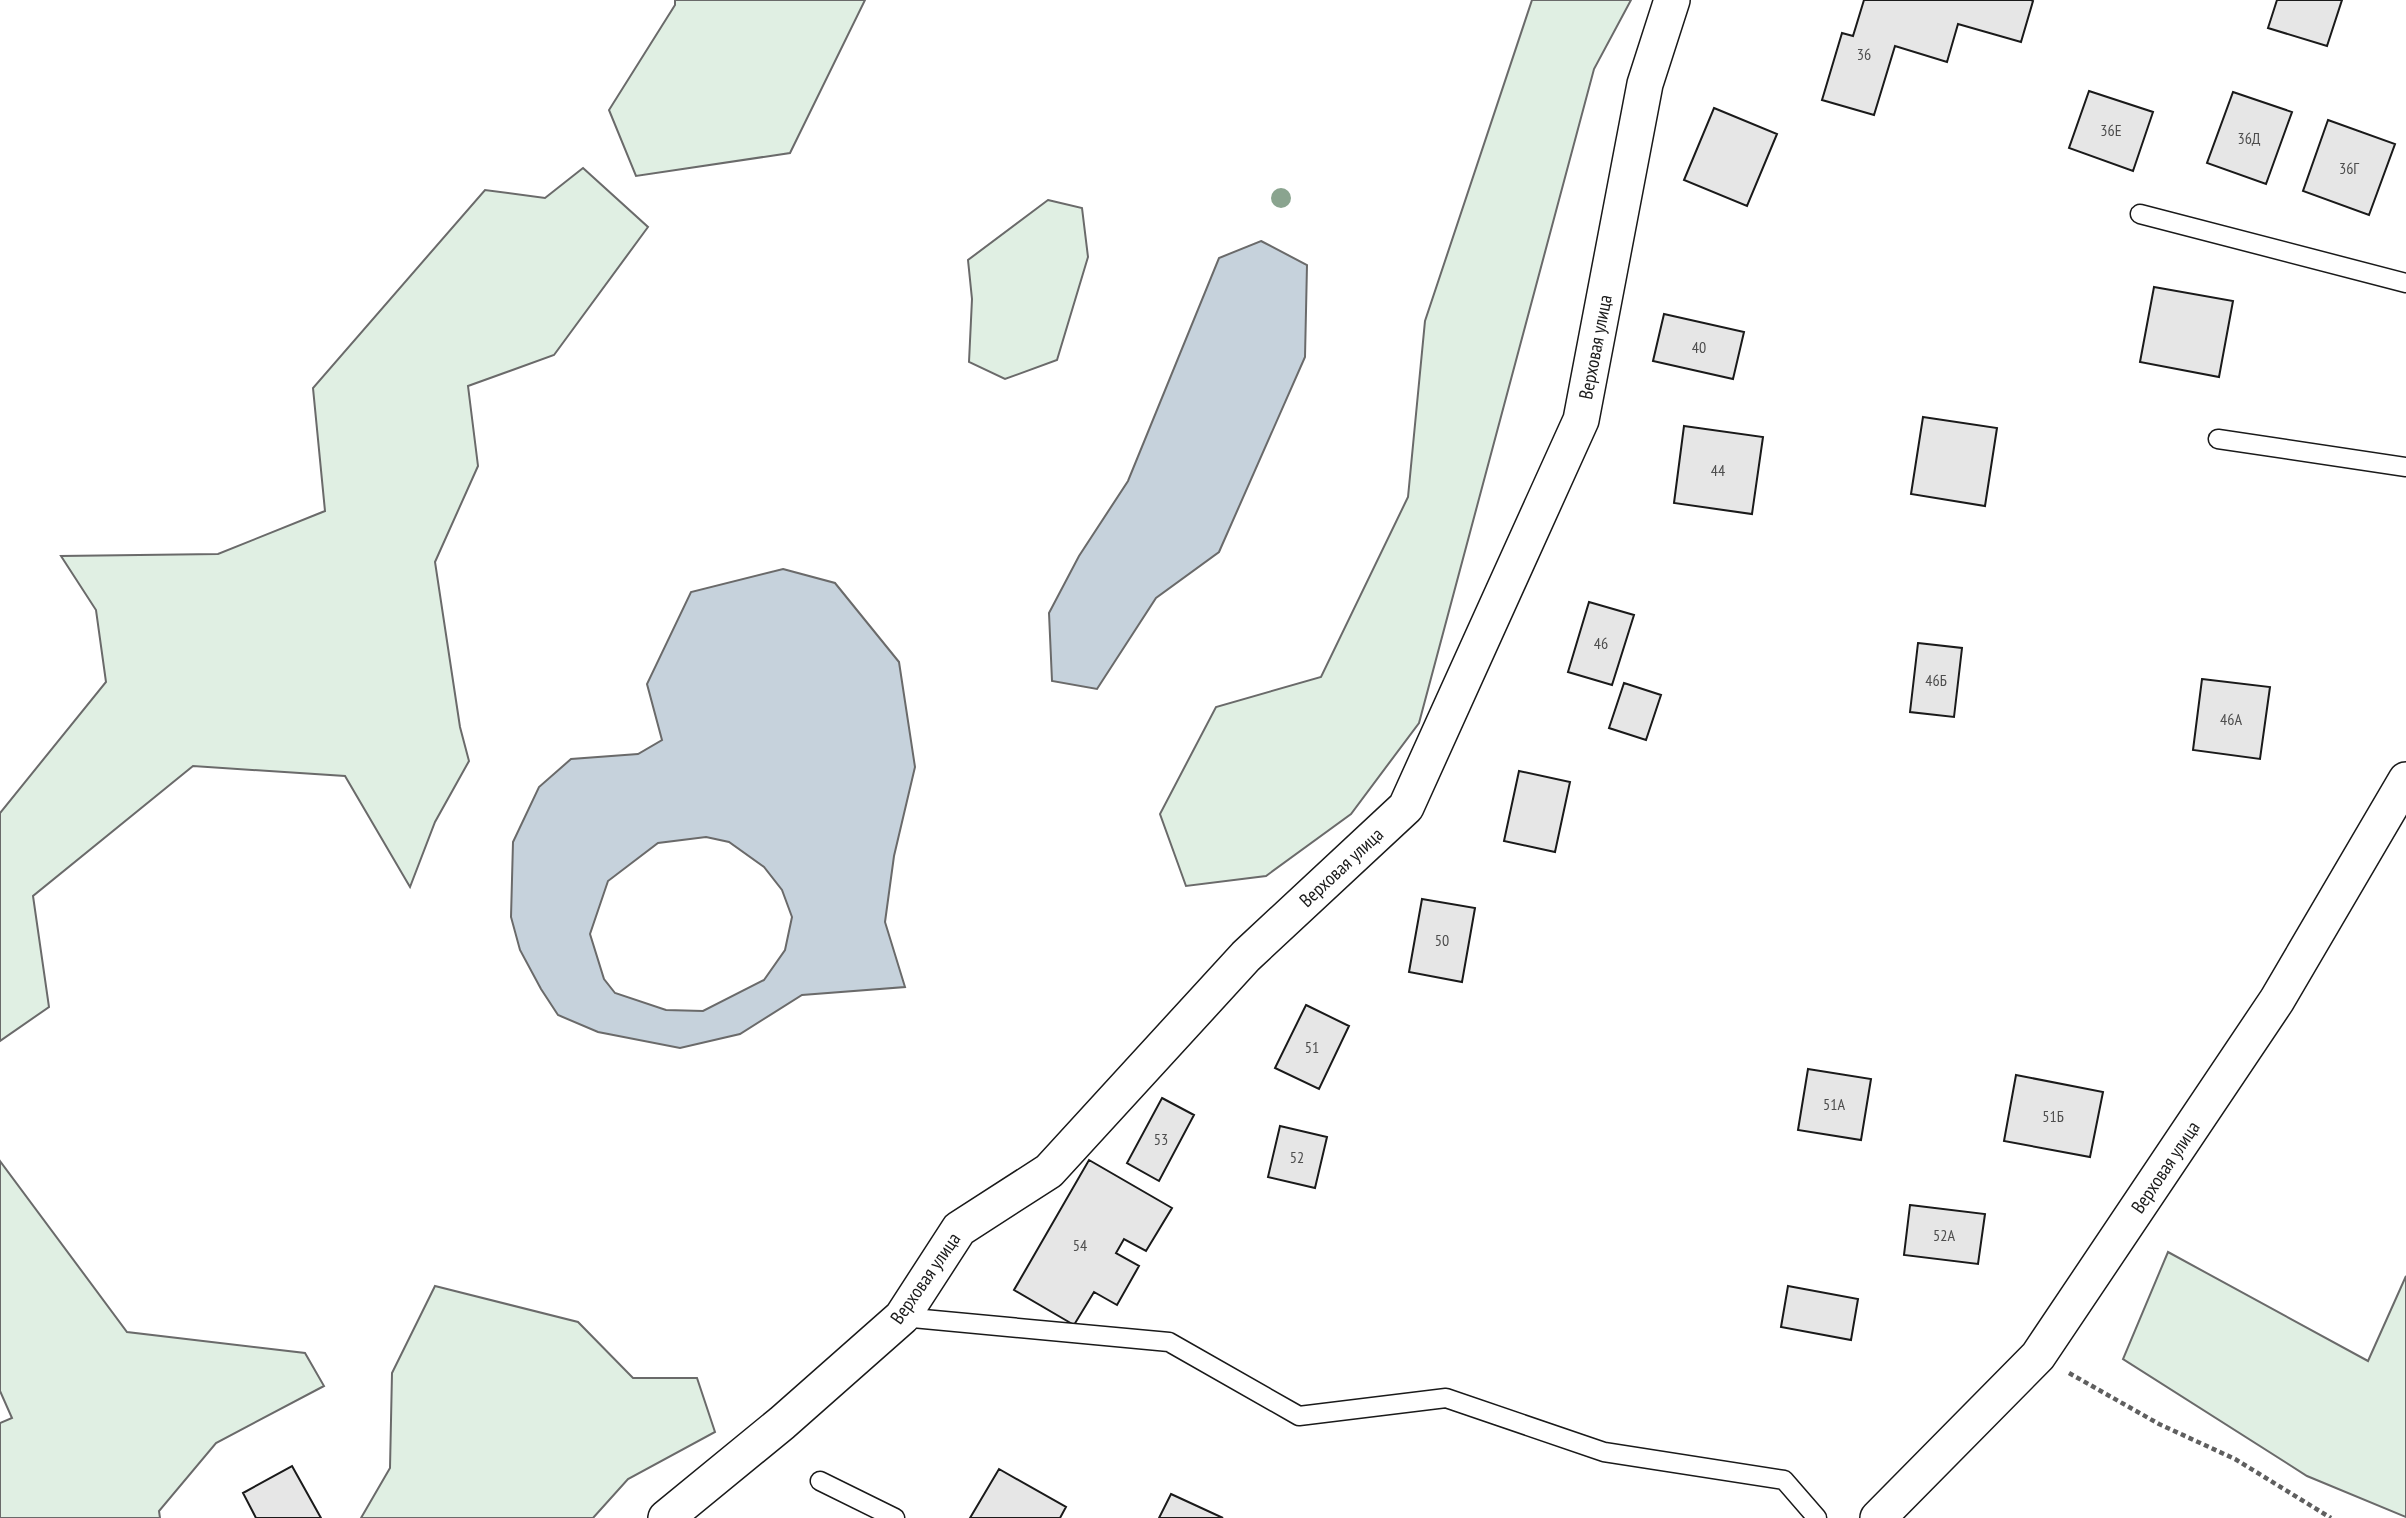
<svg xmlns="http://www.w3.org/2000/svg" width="2406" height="1518" font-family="'PT Sans Narrow',sans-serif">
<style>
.green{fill:#e0efe3;stroke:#6a6a6a;stroke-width:2}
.water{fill:#c6d2dc;stroke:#6a6a6a;stroke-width:2;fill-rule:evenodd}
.building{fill:#e6e6e6;stroke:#1a1a1a;stroke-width:2}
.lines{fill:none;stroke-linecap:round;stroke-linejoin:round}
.service-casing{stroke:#1a1a1a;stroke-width:21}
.minor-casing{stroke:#1a1a1a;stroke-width:38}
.path{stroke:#5f5f5f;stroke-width:4.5;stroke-dasharray:5 3.5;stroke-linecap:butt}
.service{stroke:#fff;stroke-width:18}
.minor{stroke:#fff;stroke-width:35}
.tree{fill:#8aa48f}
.labels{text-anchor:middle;stroke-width:5;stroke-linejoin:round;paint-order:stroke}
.number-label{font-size:16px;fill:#4d4d4d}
.street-label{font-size:19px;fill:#1a1a1a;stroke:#fff}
</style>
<rect width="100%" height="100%" fill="#fff"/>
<path class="green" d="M675,0H865L790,153L636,176L609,110L675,5Z
M1532,0H1631L1594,69L1419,723L1351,814L1266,876L1186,886L1160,814L1216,707L1321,677L1408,497L1425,321Z
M583,168L648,227L554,355L468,386L478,466L435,562L460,727L469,761L435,822L410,887L345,776L193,766L33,896L49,1007L0,1041V813L106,682L96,610L61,556L218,554L325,511L313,388L485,190L545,198Z
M1048,200L1082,208L1088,257L1057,360L1005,379L969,362L972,299L968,260Z
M0,1161L127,1332L305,1353L324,1386L216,1443L159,1511L160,1518H0V1423L12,1418L0,1391Z
M2168,1252L2368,1361L2406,1276V1517L2307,1476L2123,1359Z
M435,1286L578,1322L633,1378H697L715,1432L628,1479L593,1518H361L390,1468L392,1373Z"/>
<path class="water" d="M1261,241L1307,265L1305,357L1219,552L1156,598L1097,689L1052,681L1049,613L1079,556L1128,481L1219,258Z
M783,569L835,583L899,662L915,767L894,856L885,922L905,987L802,995L740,1034L680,1048L598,1032L558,1015L541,989L520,950L511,917L513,842L539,787L571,759L638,754L662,740L647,684L691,592ZM706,837L729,842L764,867L782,890L792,917L785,950L764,980L703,1011L666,1010L615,993L604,979L590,934L608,881L658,843Z"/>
<path class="building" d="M1864,0H2031L2033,1L2021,42L1958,24L1947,62L1895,46L1874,115L1822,100L1842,33L1853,36Z
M2277,0H2342L2327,46L2268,28Z
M2089,91L2153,112L2133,171L2069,148Z
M2233,92L2292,112L2266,184L2207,163Z
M1714,108L1777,134L1747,206L1684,180Z
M2328,120L2395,144L2369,215L2303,191Z
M2154,287L2233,301L2219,377L2140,362Z
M1664,314L1744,332L1733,379L1653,361Z
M1923,417L1997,428L1985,506L1911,494Z
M1684,426L1763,437L1752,514L1674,503Z
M1589,602L1634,615L1612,685L1568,672Z
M1918,643L1962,648L1954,717L1910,712Z
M2202,679L2270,687L2260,759L2193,750Z
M1624,683L1661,695L1646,740L1609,728Z
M1519,771L1570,782L1555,852L1504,841Z
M1422,899L1475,908L1462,982L1409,972Z
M1306,1005L1349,1026L1319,1089L1275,1068Z
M1808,1069L1871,1079L1861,1140L1798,1130Z
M2016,1075L2103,1092L2090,1157L2004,1141Z
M1162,1098L1194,1115L1159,1181L1127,1163Z
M1280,1126L1327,1137L1315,1188L1268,1177Z
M1089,1160L1172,1208L1146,1251L1124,1239L1116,1253L1139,1266L1117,1305L1094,1292L1074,1325L1014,1290Z
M1910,1205L1985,1214L1978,1264L1904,1255Z
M1788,1286L1858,1299L1851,1340L1781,1327Z
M292,1466L321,1518H256L243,1493Z
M999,1469L1066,1507L1060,1518H970Z
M1171,1494L1223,1518H1159Z"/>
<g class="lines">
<defs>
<path id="service" d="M2140,214L2406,283
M2218,439L2406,467
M902,1317L1169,1342L1299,1416L1446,1398L1604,1452L1784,1480L1817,1518
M820,1481L895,1518"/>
<path id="minor" d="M666,1518L782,1423L902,1317L959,1229L1049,1171L1246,956L1406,807L1581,420L1645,84L1672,0
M1878,1518L2038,1356L2277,1000L2406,780"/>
</defs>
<use href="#service" class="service-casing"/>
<use href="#minor" class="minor-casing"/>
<path class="path" d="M2069,1373L2159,1424L2235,1459L2331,1518"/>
<use href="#service" class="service"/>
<use href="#minor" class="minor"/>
</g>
<circle class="tree" cx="1281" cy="198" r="10"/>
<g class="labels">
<g class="number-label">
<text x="1864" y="60">36</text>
<text x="2111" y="136">36Е</text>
<text x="2249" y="144">36Д</text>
<text x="2349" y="174">36Г</text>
<text x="1699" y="353">40</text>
<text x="1718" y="476">44</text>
<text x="1601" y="649">46</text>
<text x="1936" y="686">46Б</text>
<text x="2231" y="725">46А</text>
<text x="1442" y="946">50</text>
<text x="1312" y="1053">51</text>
<text x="1834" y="1110">51А</text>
<text x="2053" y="1122">51Б</text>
<text x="1161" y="1145">53</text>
<text x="1297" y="1163">52</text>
<text x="1944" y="1241">52А</text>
<text x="1080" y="1251">54</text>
</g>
<g class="street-label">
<text transform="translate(1595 347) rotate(-79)" y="7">Верховая улица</text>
<text transform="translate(1341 867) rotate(-43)" y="7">Верховая улица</text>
<text transform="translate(2165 1167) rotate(-56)" y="7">Верховая улица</text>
<text transform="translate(925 1278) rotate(-55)" y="7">Верховая улица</text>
</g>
</g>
</svg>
